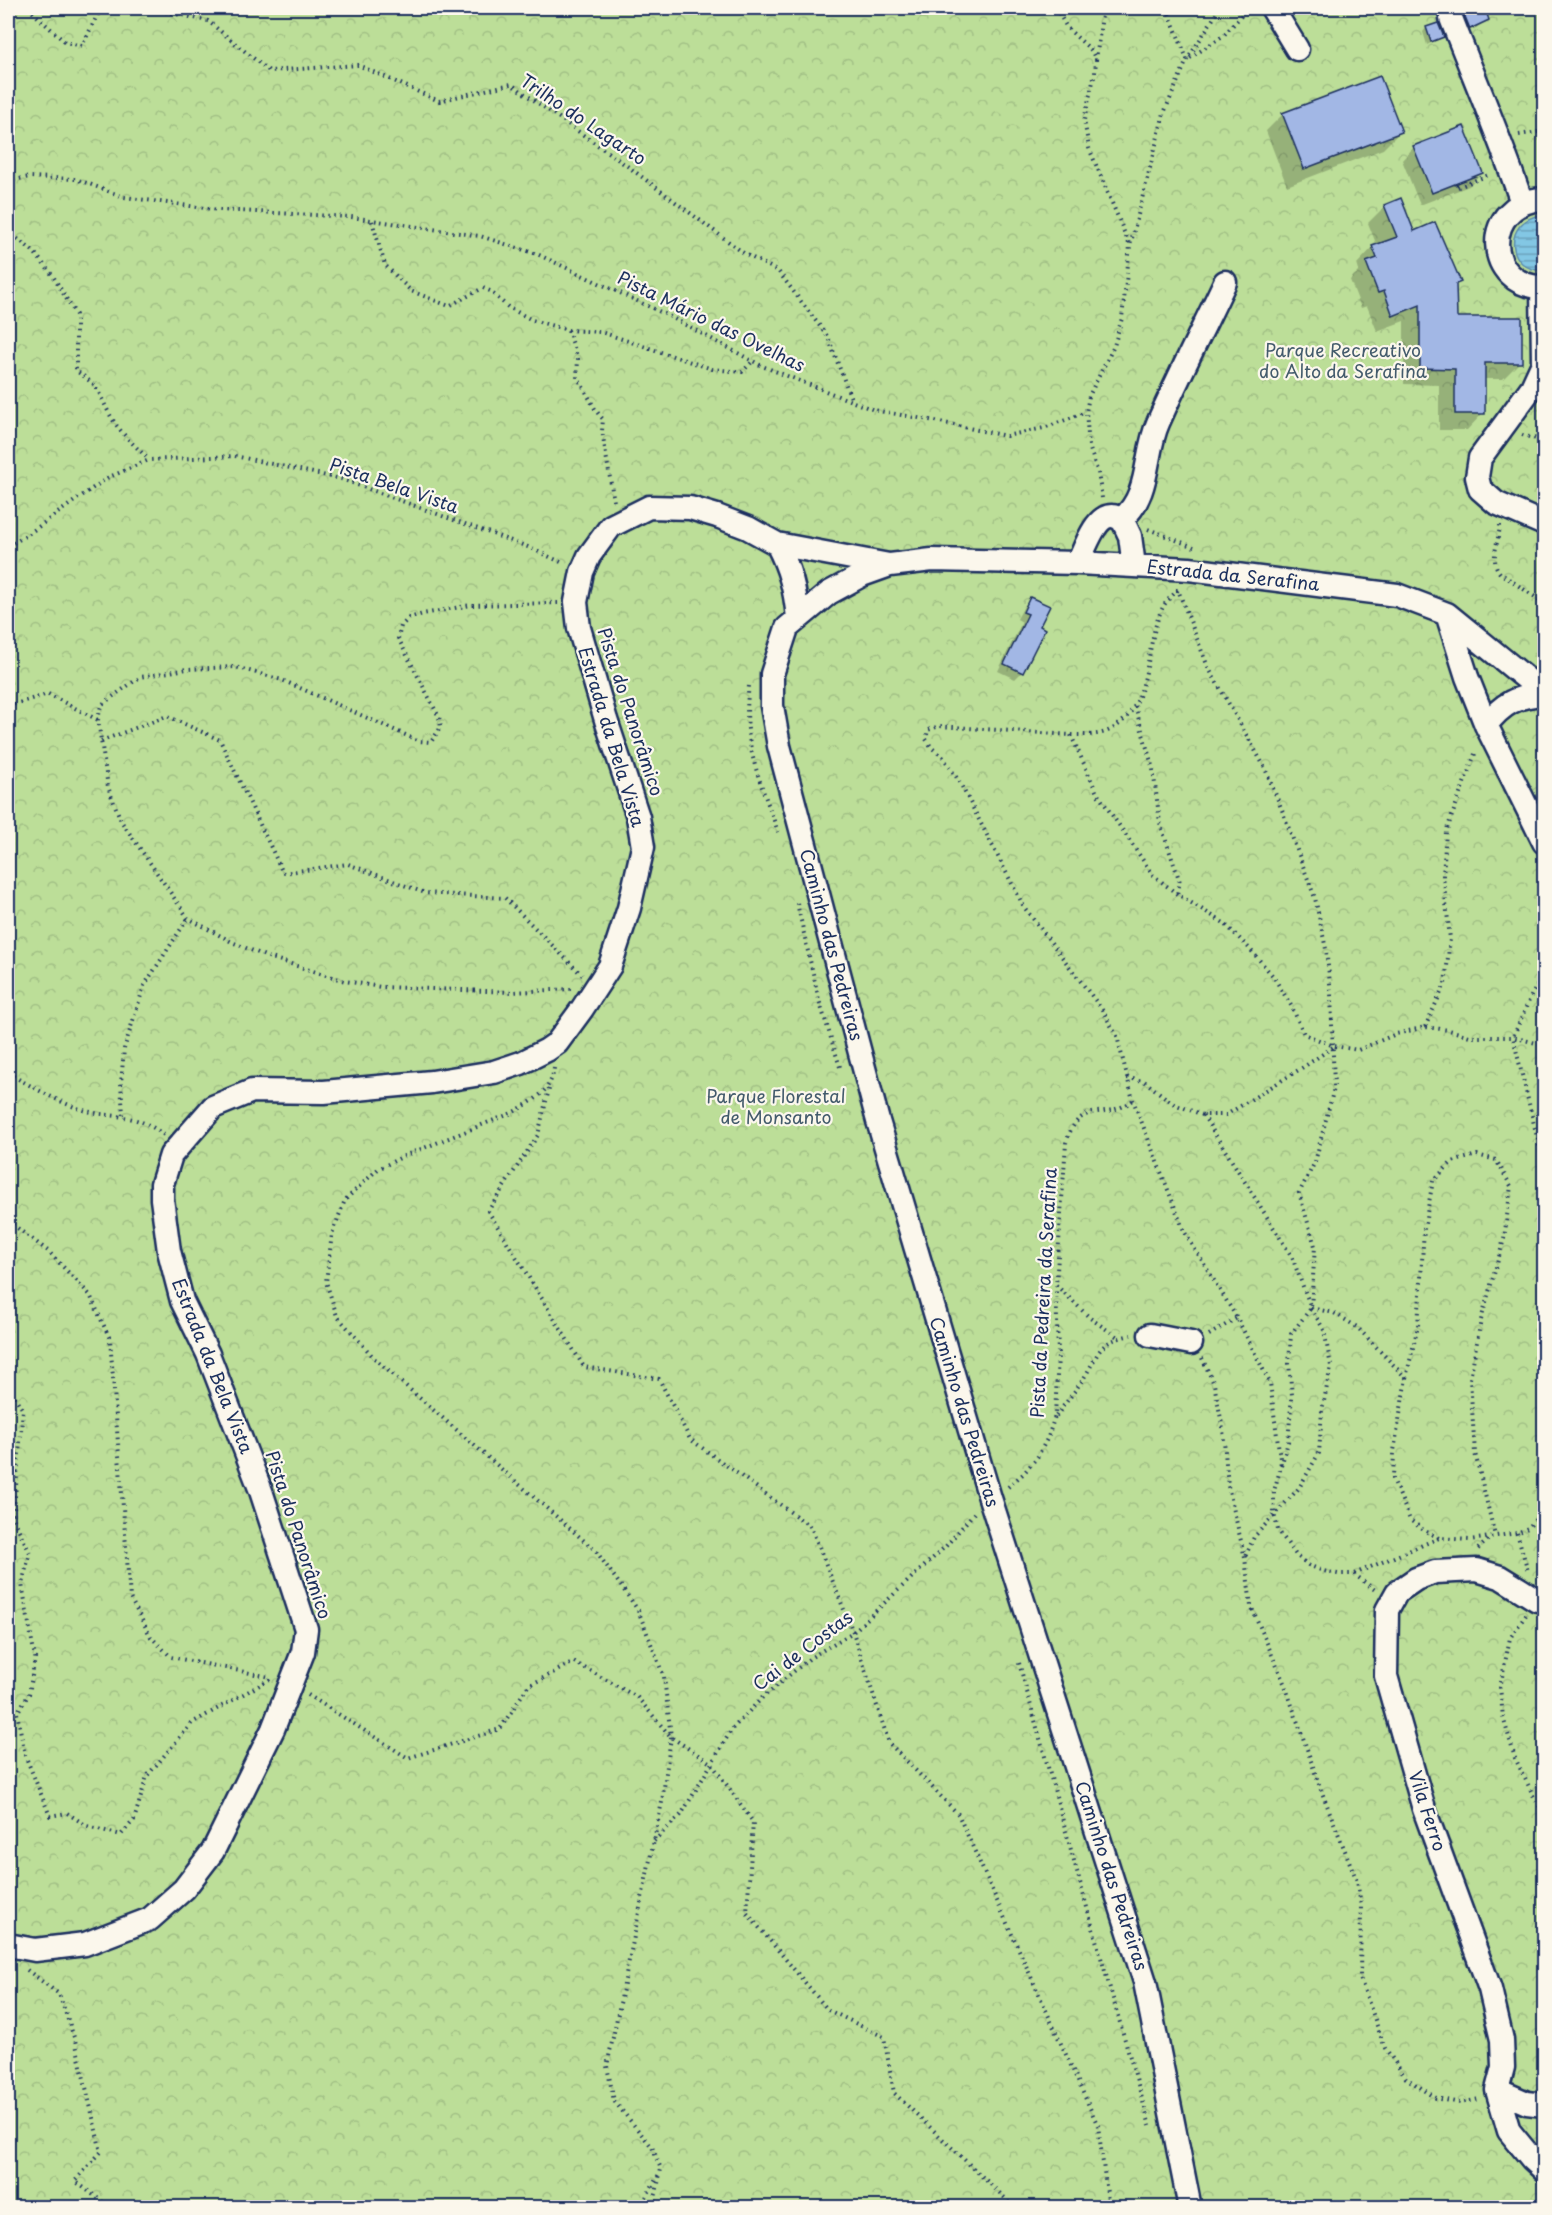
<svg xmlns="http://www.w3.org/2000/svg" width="1552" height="2215" font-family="'Playpen Sans',sans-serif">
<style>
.forest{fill:url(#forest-crowns);stroke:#6c867b;stroke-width:1.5}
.water{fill:url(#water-rules);stroke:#598aae;stroke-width:1.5}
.shadow{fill:#0003}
.building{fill:#a2b7e5;stroke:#1b2f5e;stroke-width:1.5}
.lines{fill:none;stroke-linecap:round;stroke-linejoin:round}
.minor-casing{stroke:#1b2f5e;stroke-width:27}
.path{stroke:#1b2f5e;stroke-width:4;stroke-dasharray:1.5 4.5;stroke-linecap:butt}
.minor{stroke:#fbf7ec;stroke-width:22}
.labels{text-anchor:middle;stroke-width:4.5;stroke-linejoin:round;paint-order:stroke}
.street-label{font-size:18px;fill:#1b2f5e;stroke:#fbf7ec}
.park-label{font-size:18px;fill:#435b6c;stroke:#fbf7ec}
</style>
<defs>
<pattern id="forest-crowns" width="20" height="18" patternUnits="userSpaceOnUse" patternTransform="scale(1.5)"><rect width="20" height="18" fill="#bcde98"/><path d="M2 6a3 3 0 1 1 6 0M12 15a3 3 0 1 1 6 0" fill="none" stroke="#a1bf85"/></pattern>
<pattern id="water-rules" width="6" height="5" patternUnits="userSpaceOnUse" patternTransform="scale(1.5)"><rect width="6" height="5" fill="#83c7e4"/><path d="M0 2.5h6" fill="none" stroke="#6aa2bc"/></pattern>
</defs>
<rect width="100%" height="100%" fill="#fbf7ec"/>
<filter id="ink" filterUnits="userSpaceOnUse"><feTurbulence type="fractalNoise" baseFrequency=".0167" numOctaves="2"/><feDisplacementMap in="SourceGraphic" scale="12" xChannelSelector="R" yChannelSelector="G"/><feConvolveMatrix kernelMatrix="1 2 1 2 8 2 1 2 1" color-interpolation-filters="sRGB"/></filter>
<g filter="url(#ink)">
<path class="forest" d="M8,8H1544V2207L8,2208Z"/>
<path class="water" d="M1541,215H1544V270C1507,273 1501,221 1541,215Z"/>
<path class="shadow" d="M1465,15L1488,19L1476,28L1466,32L1461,19Z
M1437,25L1442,37L1427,45L1423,32L1426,28Z
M1283,114L1400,132L1383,149L1287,186L1266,131Z
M1414,147L1481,173L1469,186L1420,205L1402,160Z
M1385,206L1459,282L1455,286V318L1520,362L1503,379H1483V413L1467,430H1439V385L1404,384V321L1377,331L1367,306L1361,308L1350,280L1359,271L1357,264L1373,247L1377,246L1368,223Z
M1031,599L1038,627L1022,672L1015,679L998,671L1022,622L1017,619L1024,606Z"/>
<path class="building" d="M1485,8L1489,20L1470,29L1464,14Z
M1438,23L1444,37L1431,42L1426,27Z
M1380,76L1402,132L1304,169L1282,113Z
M1464,126L1483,173L1432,193L1413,146Z
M1401,198L1414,231L1435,222L1461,282L1456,284L1457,317H1522V363H1485V414H1455V369L1420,368V305L1393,316L1384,291L1378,293L1366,262L1377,258L1372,246L1397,237L1384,205Z
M1030,597L1050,606L1040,626L1045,629L1023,673L1004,664L1028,614L1023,612Z"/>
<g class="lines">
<defs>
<path id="minor" d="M1272,8L1297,49
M1451,18C1475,80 1501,140 1522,203
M1544,199C1480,201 1483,288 1544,287
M1542,287L1543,363L1532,387L1480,458L1477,477L1480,489L1496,503L1544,524
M1122,519C1151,494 1144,454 1158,423C1179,375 1203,329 1225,282
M777,544C790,569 795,589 798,618
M1078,563C1084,551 1095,515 1112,516C1115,516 1118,518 1122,519L1130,536L1134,566
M1447,614L1467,677L1486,725L1544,842
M1486,725C1502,704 1518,695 1544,694
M1150,1335L1191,1343
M1544,1600H1537L1500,1577L1477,1570L1435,1572L1416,1579L1397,1592L1387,1610L1386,1676L1424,1809L1490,1989L1502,2040L1503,2067L1497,2090L1509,2131L1532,2159L1544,2170
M8,1945L35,1950L85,1944L150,1919L184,1889L213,1851L273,1729L303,1652L306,1629L261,1491L208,1354L182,1301L169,1251L162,1199V1184L171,1155L213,1107L252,1091L324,1092L432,1082L494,1072L521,1063L547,1050L557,1043L582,1009L610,966L629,908L643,847L638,817L606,720L579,628L576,602L582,572L589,556L611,526L649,507L690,508L717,516L748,528L777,544L889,565
M1497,2090L1527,2103L1544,2105
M1190,2208L1145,1982L990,1498L878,1121L779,746L772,706V674L787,628L829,593L862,575L890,565L932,560L1078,563L1189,569L1397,595L1447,614L1544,693"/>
</defs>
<use href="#minor" class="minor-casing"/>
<path class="path" d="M28,8L65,42L82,46L101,8
M148,8L208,21L269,71L358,65L439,101L511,84L630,168L745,254L778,271L828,337L852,401
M1056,8L1067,28L1091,50L1096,60L1095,73L1084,120L1089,148L1130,246
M1167,8L1187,59
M1190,58L1224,35L1248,8
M1096,60L1103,8
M1519,135L1544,131
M8,181L30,177L76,179L124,197L219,210L351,217L480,236L537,254L667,315L762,366L874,410L935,421L1006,436L1044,428L1086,412
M1456,184V188L1491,174
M372,221L385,265L411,291L449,306L483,288L490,291L508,307L532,320L568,330L601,332L712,369L742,372L753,361
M8,231L34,252L53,276L76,315V371C102,387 99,397 113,420C122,435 137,447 149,460
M568,330L578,359L577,378C588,391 591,407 603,419L602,431L614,502
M1522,435L1544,441
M1102,498L1098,473L1089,446L1086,412L1089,396L1114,346L1122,318L1130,246L1164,113L1187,60L1220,8
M1500,525C1499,541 1489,560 1500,573L1544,603
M1148,529L1194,547
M8,546L24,537L107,478L149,460L235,456L341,479L528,547L563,563
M1176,590H1178L1208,667L1264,766L1282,810L1315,898L1326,949L1331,992L1334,1088L1315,1162L1299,1193L1315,1246L1311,1308L1291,1334L1289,1364L1292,1395L1288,1442L1274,1491V1514L1278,1530L1296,1555L1308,1565L1323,1571L1338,1574H1354L1439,1538
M1178,590C1173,595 1166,601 1163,607C1143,645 1154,705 1112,729C1100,736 1084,735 1071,735L939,726L928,730L926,739L932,748L943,757L959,781L1024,907L1101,1008L1117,1036L1133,1100L1184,1231L1237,1318L1270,1383L1281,1466
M558,603L471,605L423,614L409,618L401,626L398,638L439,717L441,727L431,742L419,741L282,680L235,667L187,669L140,677L101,705L98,720L108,787L121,821L188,918L232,942L265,956L345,981L381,987L513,992L571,989
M749,686C741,742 760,780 778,832
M8,706L48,694L98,720
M1135,706L1153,769L1160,823L1180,882L1177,894
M1071,735L1097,793L1153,875L1177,894L1224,923L1249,948L1273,976L1292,1007L1304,1034L1334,1046L1358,1050L1396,1034L1425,1027L1449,1030L1473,1037H1513L1544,1045
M101,741L167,716L220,740L283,873L348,864L425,893L505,898L582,975
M797,903L819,1000L840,1067
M1544,975L1532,994L1513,1037L1544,1166
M1425,1027L1445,984L1450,939L1443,876L1446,832L1476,751
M554,1068C551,1093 532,1101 512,1113L406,1155L378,1169L345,1200L332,1234L326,1282L337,1316L377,1361L596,1551L638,1610L664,1677L671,1737L662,1802L607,2066L614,2101L652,2147L661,2169L653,2208
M8,1073C31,1086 54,1100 80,1109C114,1120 131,1110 164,1135
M1127,1078L1144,1081L1174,1104L1203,1115H1226L1305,1066L1333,1047
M549,1089L538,1135L488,1211L584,1367L659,1379L690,1439L811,1527L853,1632L889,1743L958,1814L1098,2126L1109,2208
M123,1115L121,1083L124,1049L144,986L188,918
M1203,1115L1292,1257L1311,1308L1324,1330L1331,1366L1322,1411L1319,1453L1299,1488L1254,1537L1245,1557
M8,1221L48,1251L90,1295L110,1339L130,1598L151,1637L171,1657L270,1677
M1056,1285L1090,1318L1119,1338
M1311,1308L1334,1313L1357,1327L1406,1378L1394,1451L1393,1479L1410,1520L1425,1531L1439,1538L1470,1540L1517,1533L1528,1528L1537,1518L1544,1502
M1209,1335L1237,1318
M1202,1358L1214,1384L1223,1429L1228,1486L1245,1558L1251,1606L1285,1685L1321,1790L1357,1881L1361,1905L1360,1978L1385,2048L1406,2078L1436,2098L1460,2103L1480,2099
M1406,1378L1418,1326L1424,1229L1433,1181L1452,1162L1477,1155L1496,1160L1511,1186L1504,1239L1481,1320L1470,1379L1475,1453L1495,1536
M8,1386L23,1410L13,1518L30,1553L22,1584L35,1658L29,1694L17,1713L25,1755L50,1816L67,1813L87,1826L121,1835L134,1820L147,1776L192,1723L272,1678
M1056,1416C1066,1402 1078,1388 1087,1373C1101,1348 1100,1342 1131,1335
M1008,1487L1024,1473L1038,1456L1048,1437L1055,1416L1058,1355L1056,1285L1066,1143C1080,1096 1105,1123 1133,1100
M1517,1533L1528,1571
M1478,1549L1490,1538
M1354,1574L1375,1590
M1526,1615L1510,1638L1500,1687L1503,1717L1515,1758L1537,1803L1544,1812
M1019,1663L1100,1954L1150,2126
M308,1695L408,1758L500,1729L528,1686L574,1662L637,1697L671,1737L712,1764L753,1822L747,1913L828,2010L884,2037L894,2093L1007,2200L1012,2208
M654,1841L681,1815L732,1729L763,1697L810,1658L853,1632L946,1546L974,1513
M27,1970L59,1994L75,2040L101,2152L75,2181L104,2203L103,2208
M640,2208L659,2174"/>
<use href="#minor" class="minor"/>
</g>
</g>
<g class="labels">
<g class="street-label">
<text transform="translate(583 120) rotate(34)" y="6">Trilho do Lagarto</text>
<text transform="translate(711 322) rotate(26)" y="6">Pista Mário das Ovelhas</text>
<text transform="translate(394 486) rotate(19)" y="6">Pista Bela Vista</text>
<text transform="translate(1233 576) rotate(6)" y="6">Estrada da Serafina</text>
<text transform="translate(630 712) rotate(72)" y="6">Pista do Panorâmico</text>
<text transform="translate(611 737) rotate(73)" y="6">Estrada da Bela Vista</text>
<text transform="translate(831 945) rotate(75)" y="6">Caminho das Pedreiras</text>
<text transform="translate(1044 1293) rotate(-87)" y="6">Pista da Pedreira da Serafina</text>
<text transform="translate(212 1366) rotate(68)" y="6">Estrada da Bela Vista</text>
<text transform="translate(964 1412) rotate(73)" y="6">Caminho das Pedreiras</text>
<text transform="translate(298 1535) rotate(72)" y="6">Pista do Panorâmico</text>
<text transform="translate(803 1651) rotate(-37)" y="6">Cai de Costas</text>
<text transform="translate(1427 1811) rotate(72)" y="6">Vila Ferro</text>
<text transform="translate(1111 1876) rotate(72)" y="6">Caminho das Pedreiras</text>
</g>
<g class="park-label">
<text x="1343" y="357">Parque Recreativo<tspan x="1343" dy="21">do Alto da Serafina</tspan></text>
<text x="776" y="1103">Parque Florestal<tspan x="776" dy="21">de Monsanto</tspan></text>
</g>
</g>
<rect width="1552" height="2215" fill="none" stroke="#fbf7ec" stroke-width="30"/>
<rect x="15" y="15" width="1522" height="2185" fill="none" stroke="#1b2f5e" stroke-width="2" filter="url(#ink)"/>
</svg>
